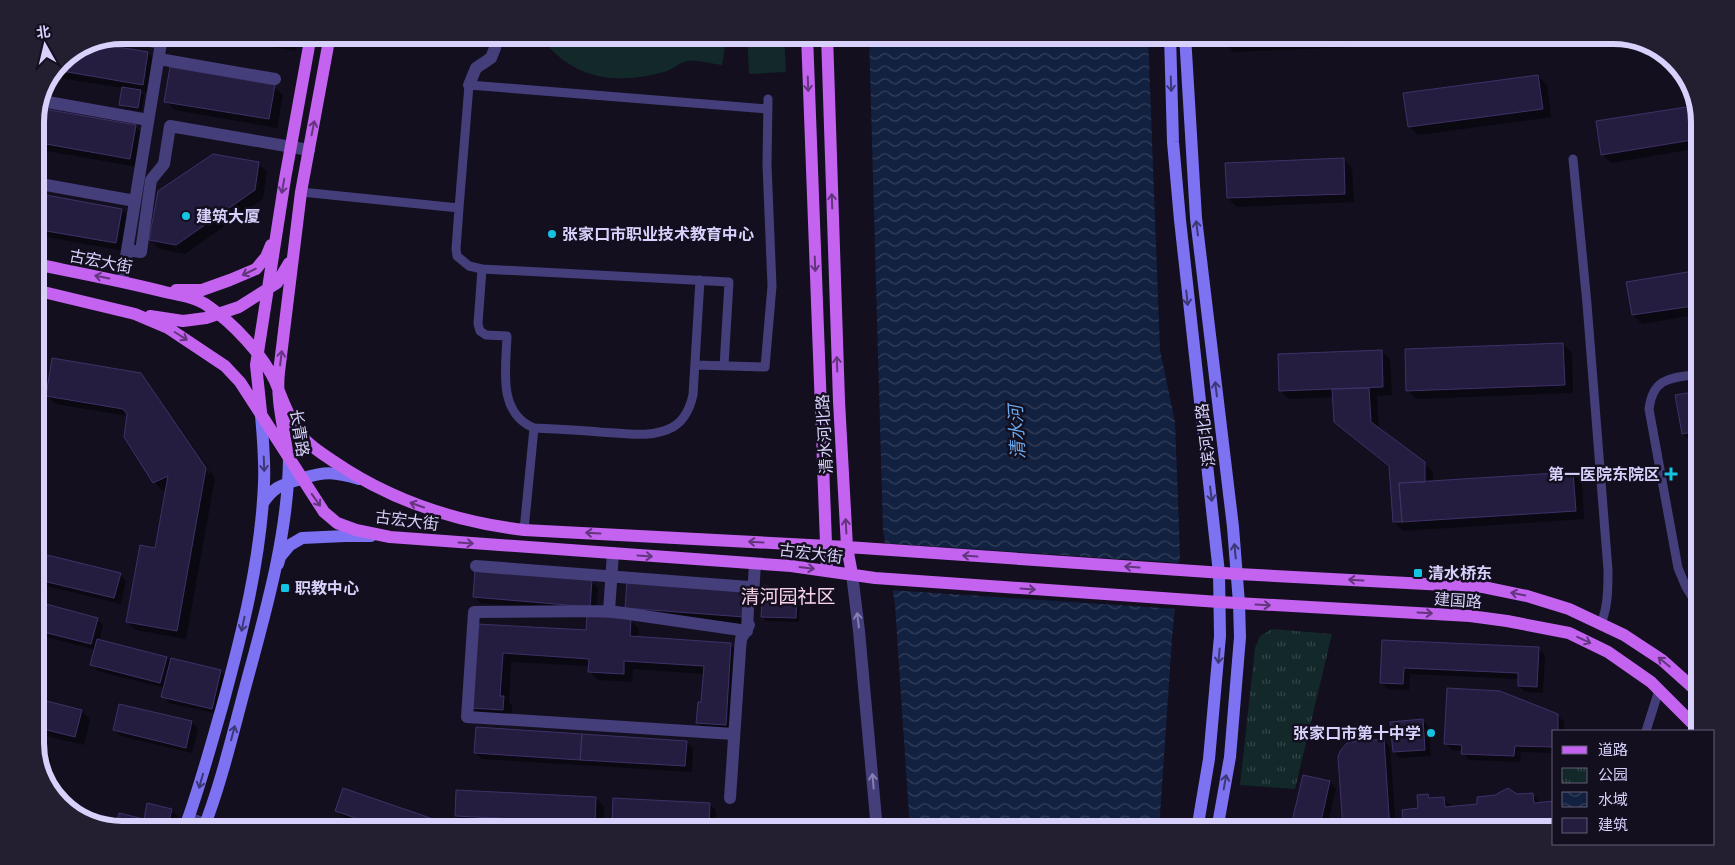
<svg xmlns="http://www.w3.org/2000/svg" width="1735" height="865" font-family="'Nunito Sans','Noto Sans SC',sans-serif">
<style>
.grass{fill:#122829}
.park{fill:url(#park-tufts)}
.water{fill:url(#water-waves)}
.pier{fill:#130f1f}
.shadow{fill:#0007}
.building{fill:#251d3f;stroke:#3f3168}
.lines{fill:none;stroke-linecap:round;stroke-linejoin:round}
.service{stroke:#443e7a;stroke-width:9}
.pedestrian{stroke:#443e7a;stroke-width:12}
.minor{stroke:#443e7a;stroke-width:12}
.tertiary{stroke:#443e7a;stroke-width:12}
.secondary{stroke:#7c72f2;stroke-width:12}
.primary{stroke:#c363f0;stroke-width:12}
.oneway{stroke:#62357d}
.oneway2{stroke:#3d3773}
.oneway3{stroke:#8780b4}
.poi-dot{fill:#15c3e3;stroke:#130f1f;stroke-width:2}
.labels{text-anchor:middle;stroke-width:5;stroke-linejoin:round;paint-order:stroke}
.poi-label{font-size:16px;font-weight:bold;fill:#d8d1fb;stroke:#130f1f;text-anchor:start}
.street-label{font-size:16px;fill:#d8d1fb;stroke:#130f1f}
.water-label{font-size:18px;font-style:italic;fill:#69aaf1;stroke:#130f1f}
.quarter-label{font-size:19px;fill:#fbd3ea;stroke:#130f1f}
.rim{fill:none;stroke:#d8d1fb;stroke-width:6}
</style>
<defs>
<pattern id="park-tufts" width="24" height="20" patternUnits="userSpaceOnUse" patternTransform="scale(1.25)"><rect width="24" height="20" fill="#122829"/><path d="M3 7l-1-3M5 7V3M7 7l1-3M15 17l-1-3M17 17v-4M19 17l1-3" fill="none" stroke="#344649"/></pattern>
<pattern id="water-waves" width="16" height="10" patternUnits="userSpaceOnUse" patternTransform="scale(1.25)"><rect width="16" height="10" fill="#122140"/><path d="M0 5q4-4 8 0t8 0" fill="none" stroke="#34405c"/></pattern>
</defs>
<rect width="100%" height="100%" fill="#130f1f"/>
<path class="grass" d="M539,35H727L722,65C712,64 699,60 688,61C680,62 672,70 664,72C614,86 571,79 539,35Z
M747,35H784L786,72L749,74Z"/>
<path class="park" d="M1272,629L1332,634L1295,789L1240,785L1255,648L1260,636Z"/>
<path class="water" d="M869,35H1148L1160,350L1175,422L1180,554L1172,638L1159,830H910L895,605L883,530Z"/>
<path class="pier" d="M882,543L1181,563L1177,609L890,590Z"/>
<path class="shadow" d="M200,35H298L296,51Z
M1225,35H1350V47L1234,52L1225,43Z
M87,43L148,53L157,62L151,93L140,91L144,95L142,111L125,108L121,104L123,88L53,77L61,60Z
M1538,76L1547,85L1551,117L1418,135L1409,126Z
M274,87L283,95L277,128L175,110L166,101Z
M1693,107L1700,116V148L1611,163L1602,154Z
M38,109L135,126L144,135L138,167L35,149V116Z
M1343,159L1352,168L1354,202L1237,207L1228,198Z
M258,164L267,172L263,199L185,254L159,249L150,240Z
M35,194L122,210L131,219L125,251L35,235Z
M1700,272V314L1642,324L1633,315Z
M1563,344L1572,353L1573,393L1416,399L1407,390Z
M1382,351L1390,360L1392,395L1377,396L1379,430L1424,463L1433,472V482L1573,473L1582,482L1584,519L1403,531L1394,522L1390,468L1335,422L1333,397L1289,399L1280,390Z
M141,374L147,380H145L209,474L211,473L150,383L215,478L186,639L136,630L127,622L156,549L167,489L163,491L154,482L128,416L56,404L47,396Z
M1700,392V446L1696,447L1683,434Z
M35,553L120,574L126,581L121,604L35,583Z
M591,581L598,588L596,613L481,603L475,597Z
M796,589L800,593L799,622L767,621L763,617Z
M745,592L752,625L635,616L626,607Z
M35,603L97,619L103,625L99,641L167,658L171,662L221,671L227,678L218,714L169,703L163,696L165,688L98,671L92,665L96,650L35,634Z
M630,620L639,629L638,638L730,644L739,653L734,733L706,731L697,722L703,703L704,674L633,669L632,682L598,680L590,671V666L511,662L509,702L512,706V718L482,716L473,708L478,625L587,632Z
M1383,641L1539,649L1545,655L1543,693L1525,692L1519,686V679L1410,674L1409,690L1388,689L1381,682Z
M35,700L82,711L90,720L84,745L35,733Z
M120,705L192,722L198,729L192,753L121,736L114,730Z
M1558,716L1564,722V731H1554V753L1521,752L1520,762L1469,760L1463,753V751L1452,750L1446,744Z
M1422,720L1429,727L1431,756L1400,758L1394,752Z
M1384,741L1390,747L1396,830H1344Z
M686,742L693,748L692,772L482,759L475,753Z
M36,751L44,752L51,759L46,781Z
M1330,782L1336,789L1326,830H1291Z
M1532,794L1539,801V804L1554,802V824L1530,827V830H1496L1494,829L1405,830L1428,795L1432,799L1443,798L1450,805V808L1479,805L1517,796Z
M596,798L604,807L603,830L465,824L456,815Z
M710,804L716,811L715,830H619L613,824Z
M69,808L116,820L118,823L145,820L171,810L178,816L175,830H122L84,821Z
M336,811L438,822L445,829L380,830L343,817Z"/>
<path class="building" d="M240,35H288L287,43Z
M1223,35H1342V39L1224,44Z
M88,42L148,52L143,85L56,70L61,60Z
M170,67L275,85L269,119L164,102Z
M1538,75L1543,109L1408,127L1403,93Z
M122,87L141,90L138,108L119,105Z
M1693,106L1698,139L1601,155L1596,121Z
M39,108L136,125L130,159L35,142V116Z
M213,154L259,162L255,190L176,245L149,240L158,191Z
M1344,158L1345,194L1227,198L1225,163Z
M35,193L122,209L116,243L35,229Z
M1700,270V305L1632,315L1626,282Z
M1563,343L1565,385L1406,391L1405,349Z
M1382,350L1383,387L1279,391L1278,354Z
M52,358L141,373L206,468L177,631L126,622L140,545L155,548L168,476L153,483L124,437L127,414L123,409L46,396Z
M1369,388L1371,422L1425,462V482L1399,483L1402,522H1393L1389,466L1334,422L1332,389Z
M1700,391V431L1682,434L1675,395Z
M1573,472L1576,511L1402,522L1399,483Z
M35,552L121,573L114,598L35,579Z
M475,570L592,580L590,607L473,597Z
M627,581L746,590L744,617L625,608Z
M763,586L797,588L796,618L761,617Z
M35,601L98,618L91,644L35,630Z
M587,616L631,619L630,636L731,643L726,725L696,723L698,702H701L704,666L624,661V674L588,672L589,659L503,653L500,696H504L503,710L471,708L477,624L586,630Z
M97,639L167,657L160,683L90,665Z
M1382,640L1539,647L1537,687L1518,686V673L1404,668L1403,684L1380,683Z
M171,658L221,670L212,709L161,697Z
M1447,688L1500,691L1558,714V731H1554V747L1515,746L1514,756L1461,754L1462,745L1444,744Z
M35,698L82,710L75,737L35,727Z
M119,704L192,721L186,748L113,730Z
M1423,719L1425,750L1393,752L1390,722Z
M476,727L582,734L580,760L474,753Z
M582,734L687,741L685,766L580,760Z
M1384,739L1390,830H1343L1338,757L1340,751L1347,743L1352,742Z
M35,749L45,751L41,767Z
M1303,775L1330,781L1319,830H1290Z
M343,788L439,821L436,830H391L335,811Z
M1508,788L1517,794L1533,793L1534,803L1554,801V818L1524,821V825L1519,830H1495L1489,826V822L1429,828V830H1404L1402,810L1418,808L1417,795L1428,794L1429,798L1444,797L1445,807L1477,804V797L1495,795Z
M456,790L596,797L595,823L455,816Z
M613,798L710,803L709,829L612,824Z
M147,803L172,809L167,830L115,829L119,813L144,819Z
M67,807L117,819L114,828L84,821Z"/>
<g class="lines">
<path class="service" d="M1573,159L1587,304L1608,570C1608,589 1608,606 1601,624
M301,192L459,208L469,85L768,109
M459,208L456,249L457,256L469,266L482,269L478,324L480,331L486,335L507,336C506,368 497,413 534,428C556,429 578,430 600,432C624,433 651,439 673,427C685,420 690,408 693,395L700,280
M482,269L729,282L724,366
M695,365L765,367L772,286L767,165L768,99
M1700,374C1673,378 1653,376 1649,409L1678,568L1686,587L1700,610
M524,530L534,428
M1646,731L1659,690"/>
<path class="pedestrian" d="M469,85L476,68L491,58L495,48L497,35"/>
<path class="minor" d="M119,35L161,43L122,281
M159,59L275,79
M42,101L148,120
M35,183L135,201
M127,250L141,252L151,180L164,164L170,126L309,150
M476,566L749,587L747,631L609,611L474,612L467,717L734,734
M753,596L755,564
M609,611L613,553
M730,798L740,650L741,639L749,625"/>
<path class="tertiary" d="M852,574L859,631L877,830
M188,818L221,830"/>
<path class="secondary" d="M1170,35L1173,142L1180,220L1219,573L1220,636L1209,759L1197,830
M1185,35L1196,218L1233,527L1239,603L1240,637L1230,757L1217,830
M263,503C274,486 282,485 301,479C326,471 334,472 359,479
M278,564L280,557L290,545L302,538L345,536H371
M184,830C199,790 210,748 222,707C242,634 261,559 264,483C265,461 263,438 261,415
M203,830C221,784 232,736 245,688C265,614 288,536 289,458"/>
<path class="primary" d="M807,35L827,570
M827,35L839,401L847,547L852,574
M35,264C79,273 122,281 165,292C178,295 196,297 208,306C233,323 262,354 275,381C282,398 287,414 297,429C306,444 320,452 333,461C390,500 456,522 524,530L847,547L1238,574L1483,587L1527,596L1569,609L1624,635L1662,660L1700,694
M35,290L135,314L168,328L225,366L240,382L324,512L337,523L356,530L390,537L791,566L875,578L1219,602L1470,616L1507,621L1569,633L1608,652L1651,682L1694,725L1698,731
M176,290H202L230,280L256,269L266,257L271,245
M150,316L183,321L206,318L239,307L277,283L289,263
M261,412L256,365L285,179L311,35
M287,451C283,424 276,399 279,372L301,192L330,35"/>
</g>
<defs><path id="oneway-shaft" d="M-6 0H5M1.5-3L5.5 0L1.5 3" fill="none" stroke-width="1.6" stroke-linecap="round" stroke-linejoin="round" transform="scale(1.25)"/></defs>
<g class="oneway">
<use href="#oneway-shaft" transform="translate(808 84) rotate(88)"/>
<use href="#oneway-shaft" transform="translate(313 128) rotate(-79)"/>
<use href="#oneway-shaft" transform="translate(283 186) rotate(100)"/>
<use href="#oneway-shaft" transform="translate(832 201) rotate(-92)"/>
<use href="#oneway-shaft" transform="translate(815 264) rotate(88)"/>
<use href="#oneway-shaft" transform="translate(249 272) rotate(154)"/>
<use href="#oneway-shaft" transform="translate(102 277) rotate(-169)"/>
<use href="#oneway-shaft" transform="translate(181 336) rotate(32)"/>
<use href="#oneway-shaft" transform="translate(281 358) rotate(-83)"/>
<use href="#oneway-shaft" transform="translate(837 364) rotate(-92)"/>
<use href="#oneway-shaft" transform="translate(316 500) rotate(55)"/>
<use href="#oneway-shaft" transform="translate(417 505) rotate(-161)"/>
<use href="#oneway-shaft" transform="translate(846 526) rotate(-93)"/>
<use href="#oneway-shaft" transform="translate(593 533) rotate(-177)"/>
<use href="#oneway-shaft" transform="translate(756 542) rotate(-177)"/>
<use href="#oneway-shaft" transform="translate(466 543) rotate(4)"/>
<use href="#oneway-shaft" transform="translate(645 556) rotate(4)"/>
<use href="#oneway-shaft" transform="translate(970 556) rotate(-176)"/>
<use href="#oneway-shaft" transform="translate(1132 567) rotate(-176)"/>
<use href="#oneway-shaft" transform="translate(807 568) rotate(7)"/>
<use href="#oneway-shaft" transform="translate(1356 580) rotate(-177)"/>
<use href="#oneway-shaft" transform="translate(1028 589) rotate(4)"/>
<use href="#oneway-shaft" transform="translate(1518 594) rotate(-169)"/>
<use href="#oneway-shaft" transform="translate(1263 605) rotate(3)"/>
<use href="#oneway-shaft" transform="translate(1425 613) rotate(3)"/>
<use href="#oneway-shaft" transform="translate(1584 640) rotate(25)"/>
<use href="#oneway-shaft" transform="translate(1664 662) rotate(-141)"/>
</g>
<g class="oneway2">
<use href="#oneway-shaft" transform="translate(1171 84) rotate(88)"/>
<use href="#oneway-shaft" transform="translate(1197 228) rotate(-97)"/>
<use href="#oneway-shaft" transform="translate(1187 298) rotate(84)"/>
<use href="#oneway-shaft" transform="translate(1216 389) rotate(-97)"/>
<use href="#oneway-shaft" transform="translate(264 464) rotate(88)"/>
<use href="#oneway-shaft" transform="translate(1211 494) rotate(83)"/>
<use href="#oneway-shaft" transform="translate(1235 551) rotate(-96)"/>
<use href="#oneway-shaft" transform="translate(243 624) rotate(102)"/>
<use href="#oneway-shaft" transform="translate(1219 656) rotate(95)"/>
<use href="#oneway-shaft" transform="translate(233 733) rotate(-75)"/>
<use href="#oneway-shaft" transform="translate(201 781) rotate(106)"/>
<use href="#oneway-shaft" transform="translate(1225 782) rotate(-80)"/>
</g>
<g class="oneway3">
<use href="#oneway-shaft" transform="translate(858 620) rotate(-97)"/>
<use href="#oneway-shaft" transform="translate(873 781) rotate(-95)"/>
</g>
<g class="poi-dot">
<circle cx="186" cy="216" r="5"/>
<circle cx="552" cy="234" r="5"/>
<path d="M1668.5 466.5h5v5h5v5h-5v5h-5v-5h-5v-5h5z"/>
<rect x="1413" y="568" width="10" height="10" rx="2.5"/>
<rect x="280" y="583" width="10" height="10" rx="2.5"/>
<circle cx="1431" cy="733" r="5"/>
</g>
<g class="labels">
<g class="poi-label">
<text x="196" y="222">建筑大厦</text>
<text x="562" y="240">张家口市职业技术教育中心</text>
<text x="1660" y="480" text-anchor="end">第一医院东院区</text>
<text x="1428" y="579">清水桥东</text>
<text x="295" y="594">职教中心</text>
<text x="1421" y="739" text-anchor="end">张家口市第十中学</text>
</g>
<g class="street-label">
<text transform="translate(101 261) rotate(11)" y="6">古宏大街</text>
<text transform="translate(300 433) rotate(81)" y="6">长青路</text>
<text transform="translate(824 434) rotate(-93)" y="6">清水河北路</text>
<text transform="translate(1205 435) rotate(-97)" y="6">滨河北路</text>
<text transform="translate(407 520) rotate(7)" y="6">古宏大街</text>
<text transform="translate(811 553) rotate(7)" y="6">古宏大街</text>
<text transform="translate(1458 600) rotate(4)" y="6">建国路</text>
</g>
<g class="water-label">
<text transform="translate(1017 432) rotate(-93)" y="6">清水河</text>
</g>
<g class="quarter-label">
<text x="788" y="603">清河园社区</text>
</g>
</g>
<path d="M0 0H1735V865H0ZM122 44H1613A78 78 0 0 1 1691 122V743A78 78 0 0 1 1613 821H122A78 78 0 0 1 44 743V122A78 78 0 0 1 122 44Z" fill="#231f31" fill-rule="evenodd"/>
<path class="rim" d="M122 44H1613A78 78 0 0 1 1691 122V743A78 78 0 0 1 1613 821H122A78 78 0 0 1 44 743V122A78 78 0 0 1 122 44Z"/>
<rect x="1552" y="730" width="162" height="115" fill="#130f1f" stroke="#625d77"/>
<rect x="1562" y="746" width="25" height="8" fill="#c363f0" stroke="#625d77"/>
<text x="1598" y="755" font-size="15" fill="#d8d1fb">道路</text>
<rect x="1562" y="768" width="25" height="15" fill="url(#park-tufts)" stroke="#625d77"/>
<text x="1598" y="780" font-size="15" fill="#d8d1fb">公园</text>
<rect x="1562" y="792" width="25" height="15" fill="url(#water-waves)" stroke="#625d77"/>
<text x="1598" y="805" font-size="15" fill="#d8d1fb">水域</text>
<rect x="1562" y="818" width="25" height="15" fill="#251d3f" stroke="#625d77"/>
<text x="1598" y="830" font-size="15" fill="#d8d1fb">建筑</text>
<g transform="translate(45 45) rotate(352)" stroke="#130f1f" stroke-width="4" paint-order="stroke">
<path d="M0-4L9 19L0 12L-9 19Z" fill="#d8d1fb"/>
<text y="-8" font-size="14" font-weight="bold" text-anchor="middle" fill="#d8d1fb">北</text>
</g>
</svg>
